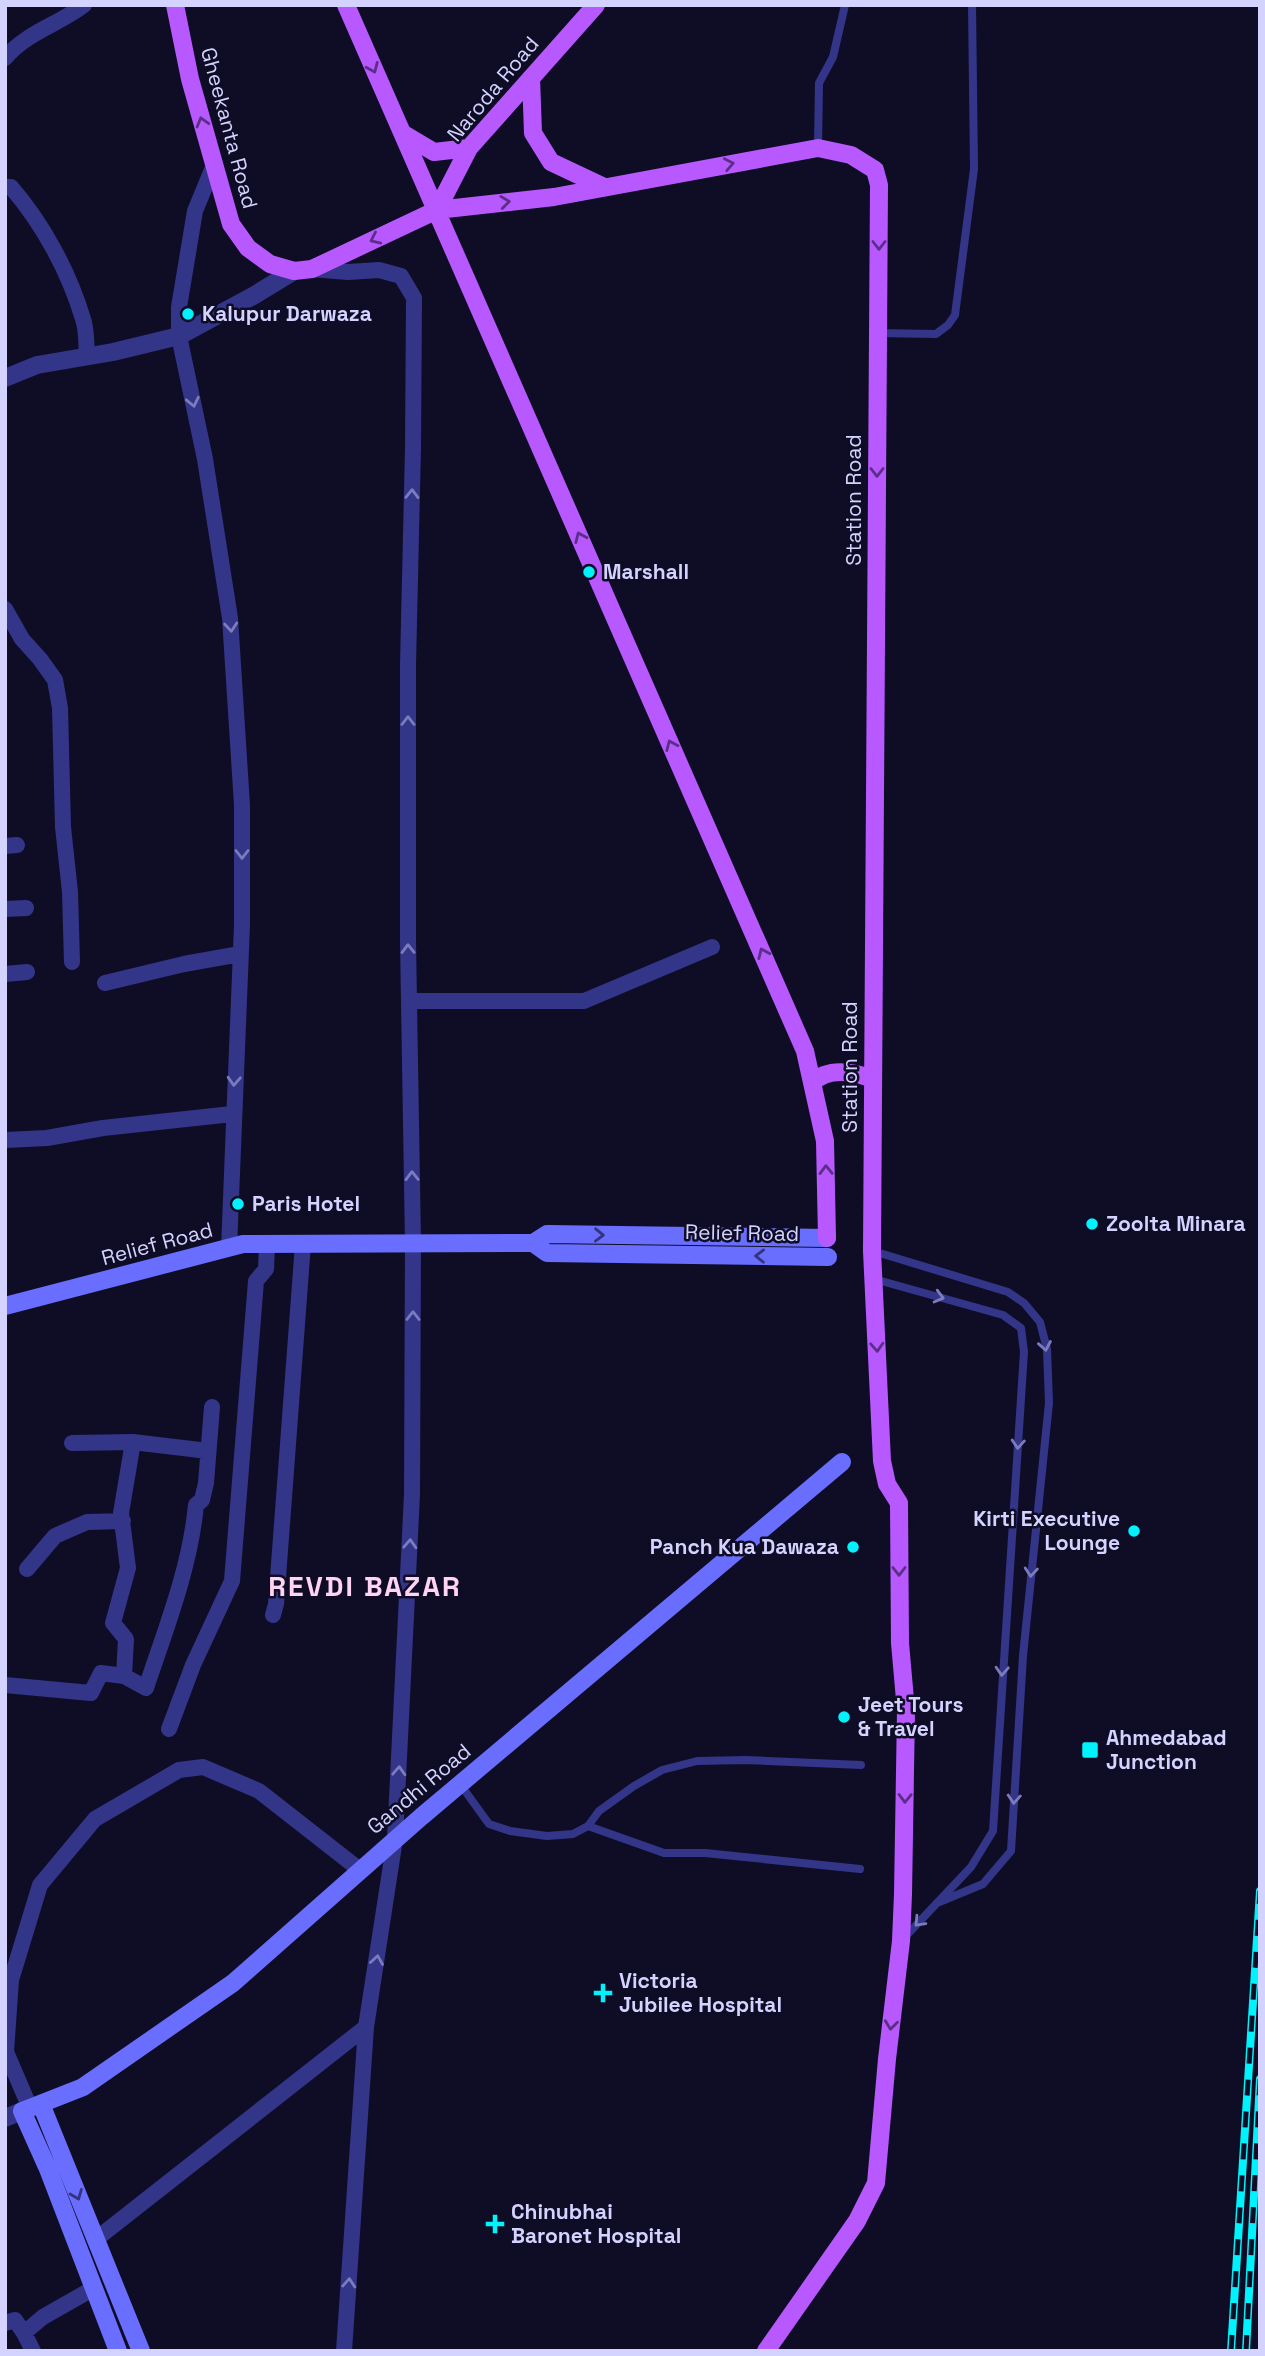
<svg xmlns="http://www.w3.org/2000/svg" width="1265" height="2356" font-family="'Space Grotesk',sans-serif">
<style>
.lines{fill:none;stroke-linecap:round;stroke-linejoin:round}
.service{stroke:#333589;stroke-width:8}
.minor{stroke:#333589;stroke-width:16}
.tertiary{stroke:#333589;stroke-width:18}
.secondary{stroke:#696eff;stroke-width:18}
.primary{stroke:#b759ff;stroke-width:18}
.rail-casing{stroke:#00f2fd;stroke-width:8}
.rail{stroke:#0f0d26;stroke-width:5;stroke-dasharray:16;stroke-linecap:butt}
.oneway{stroke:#5b2f88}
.oneway2{stroke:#7b7cbe}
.oneway3{stroke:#33347d}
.poi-dot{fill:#00f2fd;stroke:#0f0d26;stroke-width:2.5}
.labels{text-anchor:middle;stroke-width:5;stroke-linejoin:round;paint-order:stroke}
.street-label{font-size:21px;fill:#d4d2ff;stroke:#0f0d26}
.poi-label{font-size:21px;font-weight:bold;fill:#d4d2ff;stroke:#0f0d26;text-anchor:start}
.district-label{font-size:28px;font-weight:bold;letter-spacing:2px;fill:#ffd4f2;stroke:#0f0d26}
</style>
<rect width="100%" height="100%" fill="#0f0d26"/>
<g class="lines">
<path class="service" d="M818,148L819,83L833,57L845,5
M878,333L936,334L948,325L955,315L974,169L972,5
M873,1251L1008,1292L1024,1303L1040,1322L1047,1349L1049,1403L1023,1656L1011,1851L983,1884L937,1903
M874,1279L1003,1315L1021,1328L1024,1352L993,1831L971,1867L903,1939
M460,1784L489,1824L510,1831L547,1836L573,1834L588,1826L599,1811L634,1786L662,1770L697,1761L746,1760L861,1765
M588,1826L664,1853H705L860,1869"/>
<path class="minor" d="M5,58C27,32 58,25 84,5
M214,165L195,211L179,307V336L205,459L230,618L242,805V925L229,1248
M5,187H11C43,224 69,272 83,319C87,330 86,344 87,356
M312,269L348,272L379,270L401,276L414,298L413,448L408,665V941L413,1244L412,1494L395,1839L366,2027L344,2351
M5,609L22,639L40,659L55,680L60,708L63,827L70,892L72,962
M5,846L17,845
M5,909L26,908
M5,974L27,972
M105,983L184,964L240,954
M409,1001H584L712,947
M5,1140L47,1138L103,1128L232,1114
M133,1442L208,1451
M72,1443L133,1442L121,1513L128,1568L113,1623L126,1639L124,1676
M27,1569L55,1536L87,1522L123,1521
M273,1615L276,1604L303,1244
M5,1685L91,1693L101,1673L124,1676L146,1688C166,1628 190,1568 196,1505L202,1500L206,1483L212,1407
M169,1729L193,1665L232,1581L256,1281L266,1269L267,1244
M30,2108L6,2052L11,1980L40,1885L95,1819L179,1770L203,1767L259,1791L360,1870
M95,2240L366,2027
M5,2323L15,2320L24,2333
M33,2351L24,2333L43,2317L94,2288"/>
<path class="tertiary" d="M5,378L37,365L113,352L179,336L253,296L294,271
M5,2118L22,2111"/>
<path class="secondary" d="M533,1243L547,1253L828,1257
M5,1306L243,1244L533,1243L547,1234L827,1238
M41,2104L141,2351
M118,2351L48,2169L22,2111L83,2087L233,1983L421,1817L842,1462"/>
<path class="primary" d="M175,5L190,79L231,224L248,248L270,264L294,271L312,269L437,210L554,197L818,148L851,155L875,170L879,185L872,1251L882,1461L887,1484L899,1503L900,1643L906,1711L903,1894L901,1941L887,2059L876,2183L857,2221L766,2351
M346,5L805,1051L825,1141L827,1238
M531,78L533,133L551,162L604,187
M402,133L434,152L469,148
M437,210L469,148L596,5
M812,1083C829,1066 854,1072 873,1079"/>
<defs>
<path id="rail" d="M1231,2351L1260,1891
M1246,2351L1260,2079"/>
</defs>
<use href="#rail" class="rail-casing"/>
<use href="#rail" class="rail"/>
</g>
<defs><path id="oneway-chevron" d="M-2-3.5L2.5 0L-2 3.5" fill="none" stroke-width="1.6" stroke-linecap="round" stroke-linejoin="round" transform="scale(1.75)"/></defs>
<g class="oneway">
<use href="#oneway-chevron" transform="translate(373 68) rotate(67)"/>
<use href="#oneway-chevron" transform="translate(202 122) rotate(-106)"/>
<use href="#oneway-chevron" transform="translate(729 164) rotate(-11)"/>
<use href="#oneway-chevron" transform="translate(505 202) rotate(-7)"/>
<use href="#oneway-chevron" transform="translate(375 239) rotate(155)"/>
<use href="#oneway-chevron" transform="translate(879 245) rotate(90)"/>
<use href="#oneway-chevron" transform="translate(877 472) rotate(90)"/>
<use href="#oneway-chevron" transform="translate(580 537) rotate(-114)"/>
<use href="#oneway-chevron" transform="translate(671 745) rotate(-114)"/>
<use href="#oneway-chevron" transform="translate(763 953) rotate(-114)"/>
<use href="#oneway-chevron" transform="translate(826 1170) rotate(-91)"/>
<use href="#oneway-chevron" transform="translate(877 1347) rotate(87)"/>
<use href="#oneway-chevron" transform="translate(899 1571) rotate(90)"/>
<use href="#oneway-chevron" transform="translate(905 1798) rotate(91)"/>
<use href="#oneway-chevron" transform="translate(891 2025) rotate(97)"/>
</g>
<g class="oneway2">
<use href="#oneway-chevron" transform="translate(193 402) rotate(78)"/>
<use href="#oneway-chevron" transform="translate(412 494) rotate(-89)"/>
<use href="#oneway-chevron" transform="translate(231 627) rotate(85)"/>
<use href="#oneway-chevron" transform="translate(408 721) rotate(-90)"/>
<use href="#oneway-chevron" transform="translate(242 854) rotate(90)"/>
<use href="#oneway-chevron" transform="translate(408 949) rotate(-91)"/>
<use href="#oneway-chevron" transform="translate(234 1081) rotate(93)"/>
<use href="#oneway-chevron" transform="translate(412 1176) rotate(-91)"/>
<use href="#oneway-chevron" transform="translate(939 1297) rotate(15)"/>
<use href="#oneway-chevron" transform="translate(413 1316) rotate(-90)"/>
<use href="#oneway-chevron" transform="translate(1045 1346) rotate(80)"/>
<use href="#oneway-chevron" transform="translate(1018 1444) rotate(94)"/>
<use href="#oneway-chevron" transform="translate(410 1544) rotate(-87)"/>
<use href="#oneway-chevron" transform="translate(1031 1572) rotate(95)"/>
<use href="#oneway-chevron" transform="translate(1002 1671) rotate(93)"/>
<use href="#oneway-chevron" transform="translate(399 1771) rotate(-87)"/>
<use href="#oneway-chevron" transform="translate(1014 1799) rotate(94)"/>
<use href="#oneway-chevron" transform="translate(919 1922) rotate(133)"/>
<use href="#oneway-chevron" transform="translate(377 1960) rotate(-81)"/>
<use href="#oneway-chevron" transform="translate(349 2283) rotate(-86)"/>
</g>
<g class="oneway3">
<use href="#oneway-chevron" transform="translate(599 1235) rotate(1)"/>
<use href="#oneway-chevron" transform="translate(760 1256) rotate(-179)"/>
<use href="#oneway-chevron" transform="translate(77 2195) rotate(68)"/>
</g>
<g class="poi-dot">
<circle cx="188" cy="314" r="7"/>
<circle cx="589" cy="572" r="7"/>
<circle cx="238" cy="1204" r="7"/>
<circle cx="1092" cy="1224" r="7"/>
<circle cx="1134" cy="1531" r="7"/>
<circle cx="853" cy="1547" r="7"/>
<circle cx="844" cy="1717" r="7"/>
<rect x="1081" y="1741" width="18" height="18" rx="3.5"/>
<path d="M599.5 1982.5h7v7h7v7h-7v7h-7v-7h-7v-7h7z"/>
<path d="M491.5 2213.5h7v7h7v7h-7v7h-7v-7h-7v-7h7z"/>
</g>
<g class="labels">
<g class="street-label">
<text transform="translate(493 89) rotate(-50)" y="7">Naroda Road</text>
<text transform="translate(229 128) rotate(75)" y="7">Gheekanta Road</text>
<text transform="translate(854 500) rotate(-90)" y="7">Station Road</text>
<text transform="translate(850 1067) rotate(-90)" y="7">Station Road</text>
<text transform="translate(742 1233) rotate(1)" y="7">Relief Road</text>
<text transform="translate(157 1244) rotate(-15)" y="7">Relief Road</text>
<text transform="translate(419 1789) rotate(-40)" y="7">Gandhi Road</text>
</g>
<g class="poi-label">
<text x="202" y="321">Kalupur Darwaza</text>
<text x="603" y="579">Marshall</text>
<text x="252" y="1211">Paris Hotel</text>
<text x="1106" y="1231">Zoolta Minara</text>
<text x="1120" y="1526" text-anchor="end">Kirti Executive<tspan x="1120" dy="24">Lounge</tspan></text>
<text x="839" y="1554" text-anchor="end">Panch Kua Dawaza</text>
<text x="858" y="1712">Jeet Tours<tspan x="858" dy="24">&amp; Travel</tspan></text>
<text x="1106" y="1745">Ahmedabad<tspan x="1106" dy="24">Junction</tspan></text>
<text x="619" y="1988">Victoria<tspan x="619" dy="24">Jubilee Hospital</tspan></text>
<text x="511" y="2219">Chinubhai<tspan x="511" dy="24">Baronet Hospital</tspan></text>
</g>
<g class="district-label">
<text x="365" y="1596">REVDI BAZAR</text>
</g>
</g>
<rect width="1265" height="2356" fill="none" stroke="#d4d2ff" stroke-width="14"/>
</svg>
